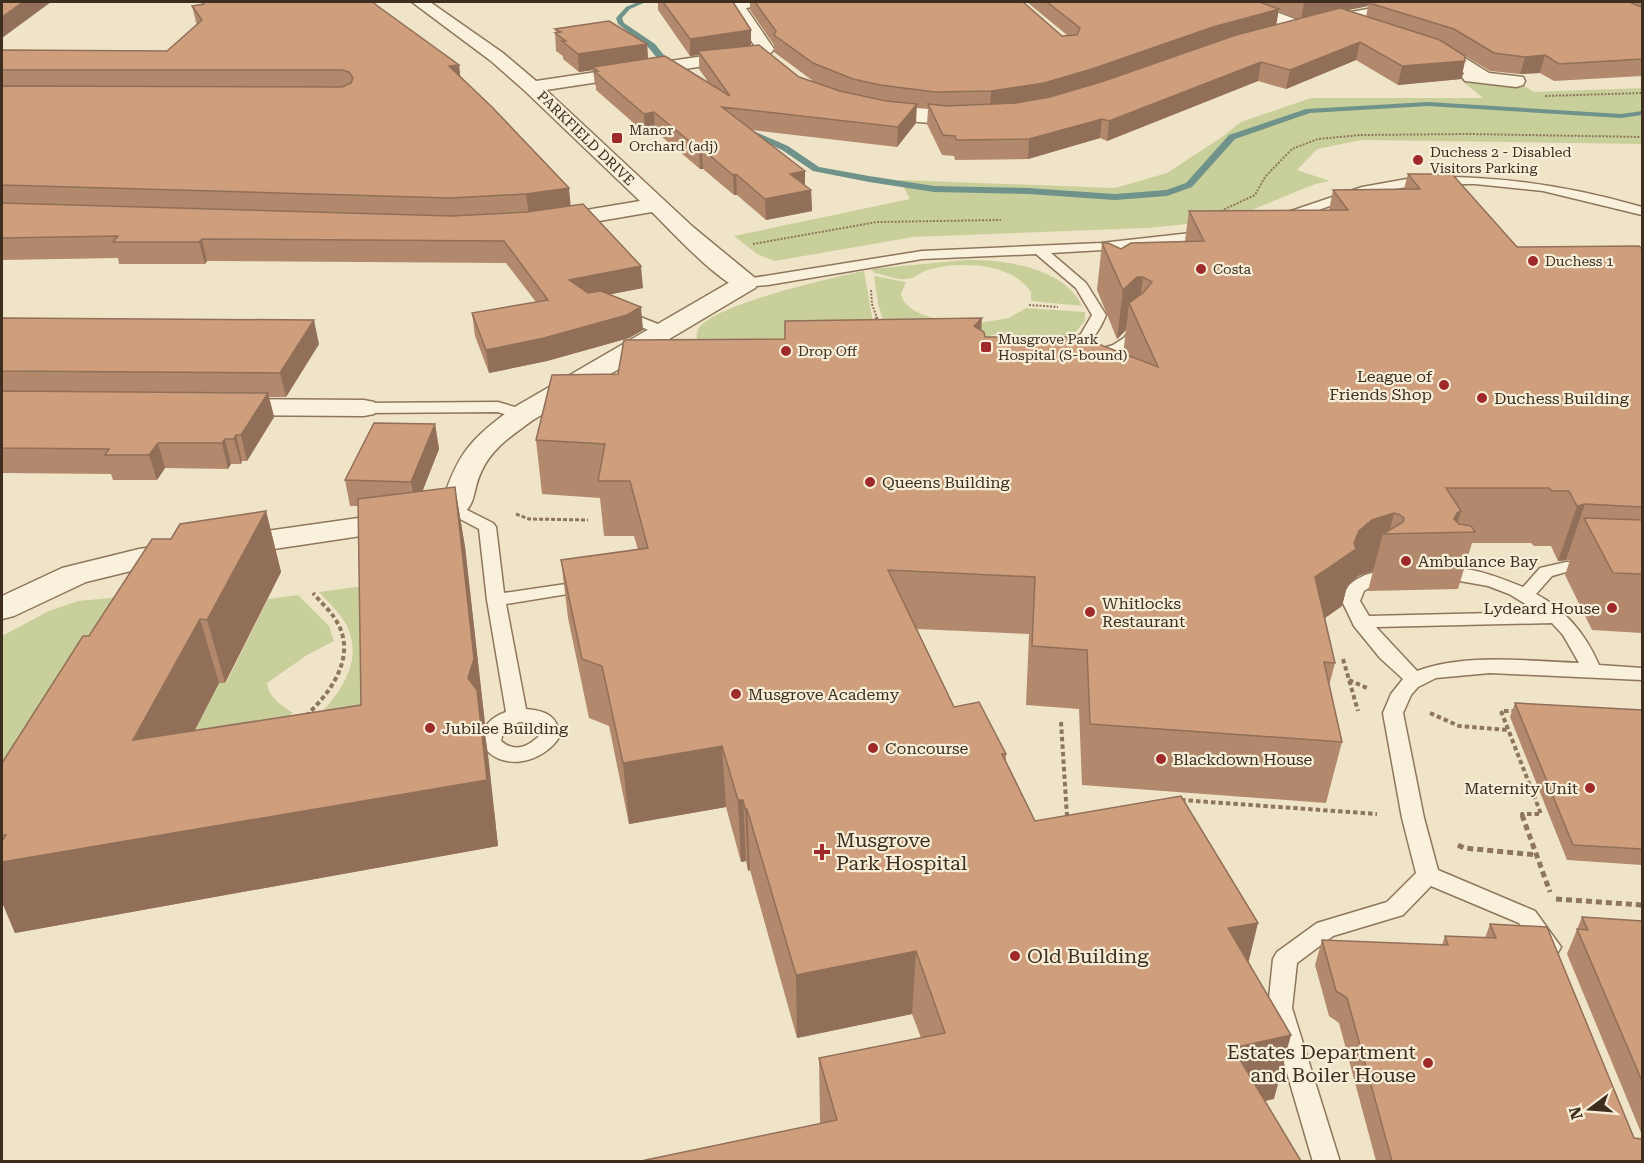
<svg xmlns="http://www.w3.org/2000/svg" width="1644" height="1163" font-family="'Roboto Serif',serif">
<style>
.green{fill:#c9cf9b}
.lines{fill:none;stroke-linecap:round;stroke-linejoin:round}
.stream{fill:#6f938a;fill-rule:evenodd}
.service-casing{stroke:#8d765c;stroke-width:3}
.minor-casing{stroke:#8d765c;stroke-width:3}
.tertiary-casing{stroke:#8d765c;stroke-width:3}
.path-far3{stroke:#8d765c;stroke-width:2;stroke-dasharray:2 1.5;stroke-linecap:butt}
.path-far2{stroke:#8d765c;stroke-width:3;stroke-dasharray:4 2;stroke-linecap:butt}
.path-far1{stroke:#8d765c;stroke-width:4;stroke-dasharray:4.5 3;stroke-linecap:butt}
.path{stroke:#8d765c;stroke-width:5;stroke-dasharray:6 4;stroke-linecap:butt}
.service{fill:#faf1dc;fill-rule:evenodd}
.minor{fill:#faf1dc;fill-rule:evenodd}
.tertiary{fill:#faf1dc;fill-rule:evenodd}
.wall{fill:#b2896c;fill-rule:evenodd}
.shaded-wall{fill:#916f58}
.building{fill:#cf9f7d;stroke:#916f58;stroke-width:1.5}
.poi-dot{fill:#9e2a2b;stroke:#f7eed8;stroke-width:2}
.labels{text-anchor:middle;stroke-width:4.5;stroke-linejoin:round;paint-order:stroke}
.far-poi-label{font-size:14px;fill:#3d2e20;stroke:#f7eed8;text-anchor:start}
.far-street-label{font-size:14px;fill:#3d2e20;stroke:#f7eed8}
.poi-label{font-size:16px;fill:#3d2e20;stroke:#f7eed8;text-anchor:start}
.near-poi-label{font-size:20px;fill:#3d2e20;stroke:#f7eed8;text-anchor:start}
</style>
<rect width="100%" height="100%" fill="#f0e4c8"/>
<path class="green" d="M1461,80L1521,84L1534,92L1642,88V144L1361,140L1317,149L1297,170L1330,181L1315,184L1252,210L1198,223L1147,228L913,237L775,261L757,254L734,236L910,199L900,180L1115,188L1167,173L1222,137L1241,122L1311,98H1483Z
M965,260C1003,259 1064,267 1082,306L1031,301V292C1012,262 958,261 927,270C921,272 913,279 907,279C896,280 885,275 875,273L871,269Z
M864,271L873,322L834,340H697C697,337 696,333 698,330C709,305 835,277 864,271Z
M874,276L906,282L901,294C905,310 923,315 937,319L884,323L878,304Z
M1026,308L1085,312V321L1067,342L1053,336L1018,344L1002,332L974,341L979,323L1009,318Z
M371,585L376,771L305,728C334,702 367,665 346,624C340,613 328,602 319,592Z
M195,590L2,834V636L49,611L78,601Z
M298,595L329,626L334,641L307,655L267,683C269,698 281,705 293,713L159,800L218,683H226L268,599Z"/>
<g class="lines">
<path class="stream" d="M638,2H646L630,9L622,18L624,23L655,44L675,69V73H669L649,48L618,24L616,18L626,7Z
M1428,102L1621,114L1642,111V115L1621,118L1428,106L1310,113L1235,139L1192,187L1167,196L1115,200L1028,194L934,192L869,182L813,171L782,150L744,132L751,130L788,146L819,167L869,176L934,186L1028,188L1115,194L1166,190L1186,183L1229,135L1306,109Z"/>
<defs>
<path id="service" d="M1441,177C1511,177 1576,188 1642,207V215L1543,191L1475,184H1441L1407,187L1364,194L1287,221L1283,222L1277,218L1279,215L1362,187L1407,179Z
M1209,231L1215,235L1213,238L1137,248L1051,253L1086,283L1106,315C1099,333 1081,359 1059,353L1057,350L1059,347L1081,334L1092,315L1076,288L1036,254L922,259L768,285L746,287L739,283L746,279L922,251L1101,243Z
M620,309L668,328L670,331L663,335L658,334L615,316L613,313Z
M1136,327L1143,331L1129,348L1093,360L1086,356L1088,353L1113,345L1124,338L1131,328Z
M498,402L528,411L531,414L523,419L497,412L364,413L356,408L364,403Z
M453,503L493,523L496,527L504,593L586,581L592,582L595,586L592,590L586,591L506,604L526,709C546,711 557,715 560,736C544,763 500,774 481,743C481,726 492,717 506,712L487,600L479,529L447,512L445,508ZM519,722H530L537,726L540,735C528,747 515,753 501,741L503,732Z
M1566,562L1642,565V575L1566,572L1552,576L1536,594C1565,609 1586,635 1599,665L1642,668V680L1490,673L1436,678L1418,687L1411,695L1403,713L1424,818L1438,870L1535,911L1561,947L1557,954L1549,956L1541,954L1519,923L1431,886L1403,915L1333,936L1297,963L1292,1008L1340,1162H1313L1268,1008L1273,959L1277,952L1317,923L1387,902L1416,873L1402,818L1383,713L1391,694L1403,679L1380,658L1354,626L1342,601C1344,597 1345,591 1348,587C1354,578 1374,570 1384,572L1387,576L1364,591L1360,601L1369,616L1539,612L1509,594L1488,586L1443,578L1440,574L1443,570C1467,564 1500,578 1523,587L1540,568ZM1552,623L1563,635L1579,663C1529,661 1464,653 1417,671L1376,627Z"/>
<path id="minor" d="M412,2H430L503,53L536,81L744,50L752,53L756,48L727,4L729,2H765L763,5L746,8L774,49C768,57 761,64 752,57L744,60L546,90L693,227L755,278L758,283L755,288C748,290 743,291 736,287C711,274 673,233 652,212L552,229L544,227L541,222L544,217L640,201L525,91L491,61Z
M1228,2H1249L1306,23L1308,27L1306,31H1294L1230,5Z
M1406,2H1437L1429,7L1318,28L1310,23L1318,18Z
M1424,40L1449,48L1489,73L1523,77L1525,81L1523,85L1516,87L1465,81L1462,77L1464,73L1437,56L1418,49L1415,45L1418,41Z
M873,103L978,113L981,117L978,121C952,128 892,120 866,113L863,109L866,105Z
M228,399L364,400L374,402L378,408L374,414L364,416L228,415L218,413L214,407L218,401Z"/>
<path id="tertiary" d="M746,276L755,278L758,283L755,288L533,420C514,434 493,447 482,470C469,497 481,506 448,523L139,569L86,582L14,616L2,619V596L62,568L139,549L429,508L443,500C458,452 473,437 513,408L737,278Z"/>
</defs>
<use href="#service" class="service-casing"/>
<use href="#minor" class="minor-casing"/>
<use href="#tertiary" class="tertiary-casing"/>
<path class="path-far3" d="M1545,96L1642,93
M1221,211L1255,195L1265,177L1292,149L1318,139L1360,135L1469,134L1642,137
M753,244L877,222L1001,220
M871,290L872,304L877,318
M1029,305L1058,307"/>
<path class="path-far2" d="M876,317L879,324
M516,514L529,519L588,520"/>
<path class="path-far1" d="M1343,659L1358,711
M1349,680L1367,688
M1516,711H1501L1541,814H1522L1523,816
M1430,713L1459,726L1507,730
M306,716C331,692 357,657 337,622C331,611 321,603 313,593
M1061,722L1067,816
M1181,800L1377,814"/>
<path class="path" d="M1522,815L1550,892
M1458,845L1464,848L1537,855
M1556,899L1642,905"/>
<use href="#service" class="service"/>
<use href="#minor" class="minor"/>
<use href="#tertiary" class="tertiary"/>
</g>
<path class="wall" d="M202,2L459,65L460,77L570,205L643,288L610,294L643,330L629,338L547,361L489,373L475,336L472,313L536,302L506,263L207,261L205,264H119L118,258L2,260V50L167,51L197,25L196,22L192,6L203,4Z
M658,2H733L751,30V46L799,77L813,81L774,52V45L750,10V2H1023L1062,36L1067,35L1027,2H1642V76L1554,81L1540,73L1520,74L1490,71L1465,56V61L1461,79L1398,85L1356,60L1286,89L1258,81L1107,141L1100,138L1028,159L955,160L954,156L942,155L927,124L928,109L916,108V123L897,147L752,130L805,185L811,190L812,211L766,220L737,195H734L703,169H700L655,131L645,133L596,90V86L595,85L593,70L579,72L563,59V56L556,51L555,33H556L555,29L647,44L648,58L709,83L699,69V55L690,56L658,10ZM1368,6L1366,17L1347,10ZM1278,11L1299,19L1276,25Z
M1408,174L1517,247L1642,249V633L1592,630L1565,575L1570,560L1558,561L1551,546H1534L1531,543H1472L1458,589L1368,591L1373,571L1358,576L1347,586L1342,606L1325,618L1335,663L1329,686L1342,742L1326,803L1082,785L1079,709L1026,705L1029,634L917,629L954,707L1006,754V762L1035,821L1248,962L1274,1099L820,1123L819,1058L921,1038L912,1014L797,1038L750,870L748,871L746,861L741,862L726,807L629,824L609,726L589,718L568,618L561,560L638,550L634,536H604L600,498L542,494L536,440L618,374L785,339L981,330L985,337L1123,354L1126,330L1117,339L1097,290L1102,243L1121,249L1185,241L1189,211L1329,210L1333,190L1404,189Z
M2,318L319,344L286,397H269L274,417L247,461H242L241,464H231L228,469L165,468L157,480H113L111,474L2,473Z
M435,424L439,449L422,491L455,487L465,547L485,724L484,727L488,755L498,846L15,933L2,902V763L89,636L171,539L266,511L281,572L225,683H219L194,731L361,705L358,506H350L345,480Z
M1515,703L1642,710V865L1567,860L1510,717Z
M1582,917L1642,921V1135L1567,954Z
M1490,924L1642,1161H1376L1339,1023L1329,1016L1315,965L1322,940L1442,945L1445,936L1485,938Z"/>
<path class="shaded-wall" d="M23,2H51L2,38V17Z
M1313,2H1391L1369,3L1368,6L1301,20L1304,3Z
M1279,9L1276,26L1090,87L1043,101L990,109L991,91Z
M751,30V47L698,51L699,55L690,56V39Z
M1360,42L1356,60L1286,89L1290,70Z
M647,44L648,62L593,67V70L579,72L578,54Z
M1545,55L1540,73L1520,74L1525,57Z
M1465,61L1461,79L1398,85L1402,66Z
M1261,62L1258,81L1107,141L1109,121Z
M459,65L461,83L449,66Z
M917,104L916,123L897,147L898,127Z
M654,112L655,131L645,133L644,114Z
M1102,119L1100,138L1028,159L1029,139Z
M699,149H702L703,169H700Z
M805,171V191L811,190L812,211L766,220L765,199L790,174Z
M736,174L737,195H734L733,175Z
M569,188L571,209L529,215L526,194Z
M202,239L207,261L205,264L199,242Z
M641,266L643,288L572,302L569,280Z
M1137,277H1143L1138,322L1129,303L1126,330L1117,339L1123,290Z
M641,307L643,330L629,338L547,361L489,373L486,350Z
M982,318L979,368L974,326Z
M314,320L319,344L286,397L280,373Z
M268,393L274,417L247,461L241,435Z
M435,424L439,449L416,508L411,482Z
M236,435L242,461L241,464L234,439Z
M225,439L231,464L228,469L222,443Z
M158,443L165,468L157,480L149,455Z
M455,487L465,547L485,724L484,727L488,755L498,846L15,933L2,902V862L468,678Z
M1585,504L1566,560L1558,561L1577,506Z
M266,511L281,572L225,683L207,620Z
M1461,511L1455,533L1454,519L1457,513Z
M1394,513L1389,534H1383L1373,571L1358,576L1347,586L1342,606L1302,634L1315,577L1354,543L1359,531L1372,520Z
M200,619L219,683L156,806L133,740Z
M722,746L726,807L629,824L623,763Z
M738,800H743L746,861L741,862Z
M745,809H747L750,870L748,871Z
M1258,923L1243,985L1228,928Z
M916,951L912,1014L797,1038L796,975Z
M1291,1035L1274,1099L1218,1111L1233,1048Z"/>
<path class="building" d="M2,2H23L2,17Z
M202,2H372L459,65L449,66L492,107L569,188L526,194L451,198L2,185V86L342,87L351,83L353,78L349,72L342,70H2V50L167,51L202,20L192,6L204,4Z
M663,2H733L751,30L690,39Z
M755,2H1023L1062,36L1077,35L1080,28L1047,2H1259L1279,9L1213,27L1092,69L1044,83L991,91L935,92L880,85L853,79L813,63L774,35L776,31Z
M1299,2H1313L1304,3Z
M1380,2H1629L1642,7V59L1559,64L1545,55L1525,57L1494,53L1454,29L1369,3Z
M1340,8L1440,40L1465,56V61L1402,66L1360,42L1290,70L1261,62L1109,121L1102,119L1029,139L956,140L955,136L943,135L928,104L947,106L1016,103L1050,97L1104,81L1236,35Z
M609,21L647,44L578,54L562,41H566L555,33L561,32L555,29Z
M759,45L799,77L840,91L886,101L917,104L898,127L722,107L805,171L790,174L811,190L765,199L736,174L733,175L702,149H699L654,112L644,114L594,71H598L593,67L665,56L730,96L698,51Z
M1408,174H1452L1517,247L1639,246L1642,249V507L1585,504L1577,506L1569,491H1552L1549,488H1446L1461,511L1457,513L1454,519L1459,524L1471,526L1475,532L1383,534L1403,522L1404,518L1400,515L1394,513L1372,520L1359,531L1354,543L1356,549L1315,577L1335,663L1324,662L1342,742L1090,724L1087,650L1032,646L1035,577L888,570L954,707L979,702L1006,754H1002L1035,821L1181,796L1258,923L1228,928L1291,1035L1233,1048L1301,1161H641L837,1120L819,1058L945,1033L916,951L796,975L747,809H745L743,800H738L722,746L623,763L602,666L582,659L561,560L648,548L630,481H598L605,444L536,440L552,375L618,374L624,340L785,339V321L982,318L974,326L984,332L985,337H1080L1158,367L1129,303L1143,293L1152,282L1143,277H1137L1123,290L1102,243H1108L1121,249L1131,243L1204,241L1189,211L1348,210L1333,190L1420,189Z
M2,203L451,216L527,212L583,204L641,266L569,280L588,293L601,291L641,307L627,315L544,338L486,350L472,313L548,300L504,241L202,239L199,242H113L118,236L2,238Z
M2,318L314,320L280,373L2,371Z
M2,391L268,393L241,435H236L234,439H225L222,443H158L149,455H105L109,449L2,448Z
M374,423L435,424L411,482L345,480Z
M455,487L474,659L468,678L477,690L487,780L2,862V841L6,835H2V763L83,636H89L152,539H171L180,524L266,511L207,620L200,619L133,740L361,705L358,499Z
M1584,518L1642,520V574L1613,573Z
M1515,703L1642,710V849L1573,845Z
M1582,917L1642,921V1081L1577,929L1588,930Z
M1490,924L1547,927L1634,1138L1642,1139V1161H1392L1347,998L1336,991L1322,940L1448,945L1445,936L1496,938Z"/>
<g class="poi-dot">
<rect x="611" y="132" width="12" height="12" rx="3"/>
<circle cx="1418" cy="160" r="6"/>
<circle cx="1533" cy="261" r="6"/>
<circle cx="1201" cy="269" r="6"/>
<rect x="980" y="341" width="12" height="12" rx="3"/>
<circle cx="786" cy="351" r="6"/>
<circle cx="1444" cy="385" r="6"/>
<circle cx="1482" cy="398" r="6"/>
<circle cx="870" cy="482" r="6"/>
<circle cx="1406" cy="561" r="6"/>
<circle cx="1612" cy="608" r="6"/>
<circle cx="1090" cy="612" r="6"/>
<circle cx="736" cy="694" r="6"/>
<circle cx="430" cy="728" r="6"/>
<circle cx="873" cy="748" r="6"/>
<circle cx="1161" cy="759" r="6"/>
<circle cx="1590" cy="788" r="6"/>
<path d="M819 843h6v6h6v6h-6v6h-6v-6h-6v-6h6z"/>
<circle cx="1015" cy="956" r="6"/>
<circle cx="1428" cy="1063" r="6"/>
</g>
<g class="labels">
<g class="far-poi-label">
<text x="629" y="135">Manor<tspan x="629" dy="16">Orchard (adj)</tspan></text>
<text x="1430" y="157">Duchess 2 - Disabled<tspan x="1430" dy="16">Visitors Parking</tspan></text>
<text x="1545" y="266">Duchess 1</text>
<text x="1213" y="274">Costa</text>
<text x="998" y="344">Musgrove Park<tspan x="998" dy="16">Hospital (S-bound)</tspan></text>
<text x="798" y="356">Drop Off</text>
</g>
<g class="far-street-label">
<text transform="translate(586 138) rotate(44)" y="5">PARKFIELD DRIVE</text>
</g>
<g class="poi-label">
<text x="1432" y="382" text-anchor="end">League of<tspan x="1432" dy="18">Friends Shop</tspan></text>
<text x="1494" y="404">Duchess Building</text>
<text x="882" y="488">Queens Building</text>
<text x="1418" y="567">Ambulance Bay</text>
<text x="1102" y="609">Whitlocks<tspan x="1102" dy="18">Restaurant</tspan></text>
<text x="1600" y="614" text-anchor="end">Lydeard House</text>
<text x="748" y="700">Musgrove Academy</text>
<text x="442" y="734">Jubilee Building</text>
<text x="885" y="754">Concourse</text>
<text x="1173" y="765">Blackdown House</text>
<text x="1578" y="794" text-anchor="end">Maternity Unit</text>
</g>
<g class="near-poi-label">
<text x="836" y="847">Musgrove<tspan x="836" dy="23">Park Hospital</tspan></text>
<text x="1027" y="963">Old Building</text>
<text x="1416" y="1059" text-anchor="end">Estates Department<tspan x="1416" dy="23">and Boiler House</tspan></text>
</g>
</g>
<rect width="1644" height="1163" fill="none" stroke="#3d2e20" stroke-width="6"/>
<g transform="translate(1590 1109) rotate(254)" stroke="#f7eed8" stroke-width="4.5" paint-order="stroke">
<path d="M0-4.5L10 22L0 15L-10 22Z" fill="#3d2e20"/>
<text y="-9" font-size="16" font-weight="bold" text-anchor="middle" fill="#3d2e20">N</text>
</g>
</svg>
